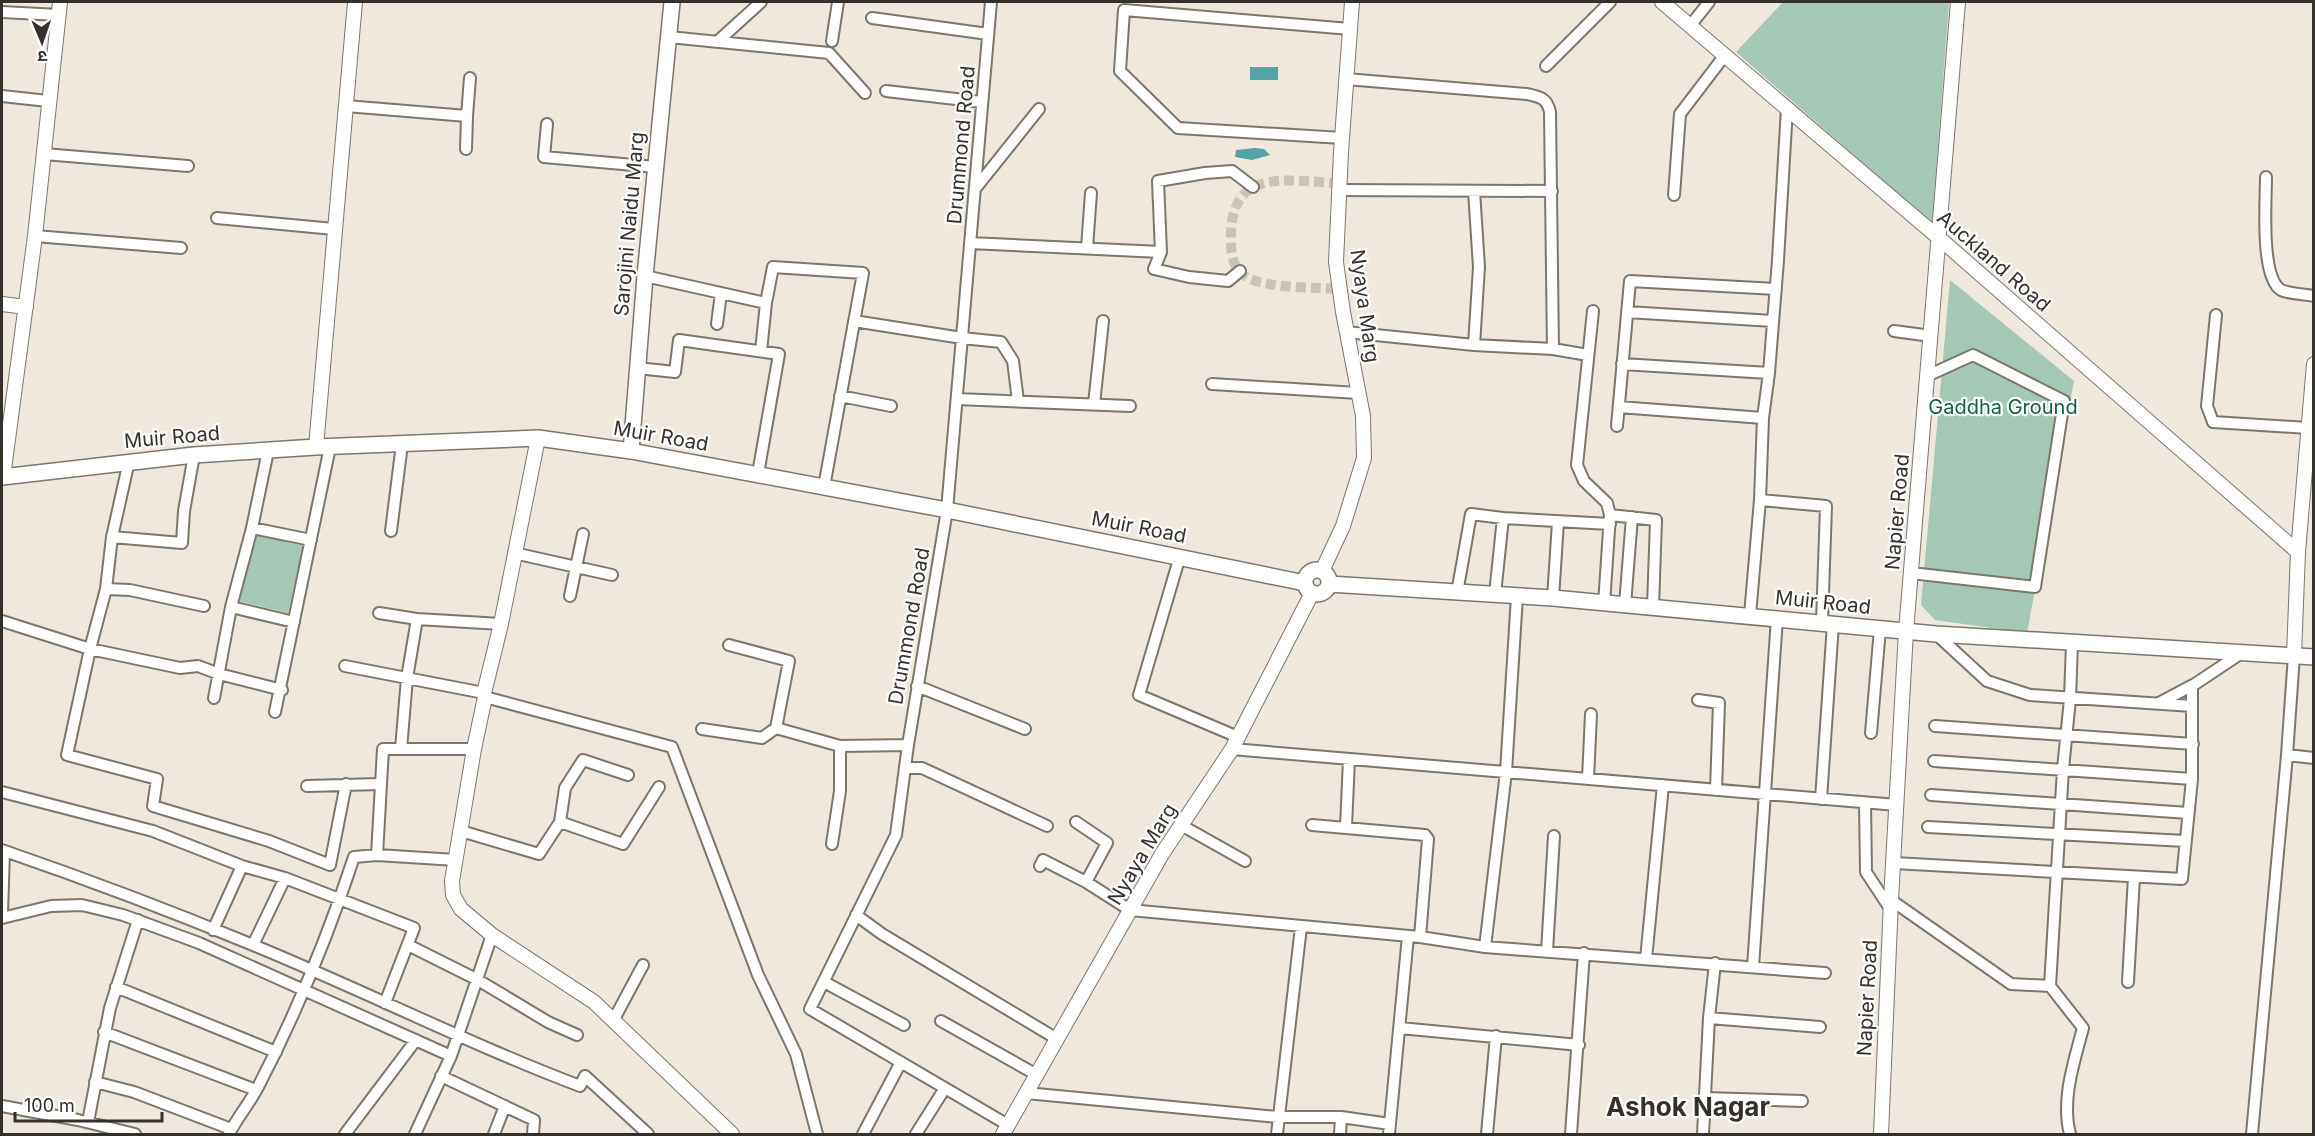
<svg xmlns="http://www.w3.org/2000/svg" width="2315" height="1136" font-family="Inter,'Noto Sans Devanagari',sans-serif">
<style>
.green{fill:#a4c8b5}
.water{fill:#53a4a7}
.lines{fill:none;stroke-linecap:round;stroke-linejoin:round}
.minor-tunnel{stroke:#cac3b9;stroke-width:10;stroke-dasharray:10 5;stroke-linecap:butt}
.minor-casing{stroke:#7d766b;stroke-width:14}
.tertiary-casing{stroke:#7d766b;stroke-width:16}
.secondary-casing{stroke:#7d766b;stroke-width:18}
.minor{stroke:#fff;stroke-width:10}
.tertiary{stroke:#fff;stroke-width:14}
.secondary{stroke:#fff;stroke-width:15}
.labels{text-anchor:middle;stroke-width:4.5;stroke-linejoin:round;paint-order:stroke}
.street-label{font-size:20px;fill:#34312c;stroke:#fff}
.park-label{font-size:20px;fill:#135f41;stroke:#fff}
.district-label{font-size:26px;font-weight:bold;fill:#34312c;stroke:#fff}
</style>
<rect width="100%" height="100%" fill="#f0e8dc"/>
<path class="green" d="M1783,2H1949L1932,223L1736,52Z
M1950,280L2074,381L2027,633L1935,620L1921,605Z
M254,534L303,546L288,613L238,601Z"/>
<path class="water" d="M1250,67H1278V80H1250Z
M1255,148L1264,149L1270,155L1252,160L1235,157L1236,150Z"/>
<g class="lines">
<path class="minor-tunnel" d="M1339,183C1284,181 1228,166 1231,243C1231,257 1235,272 1248,278C1273,289 1313,287 1339,289"/>
<defs>
<path id="minor" d="M991,2L947,510L908,745L896,835L810,1009L1008,1125
M2,12L59,15
M872,18L988,34
M1690,26L1709,2
M669,37L829,53L865,93
M832,41L838,2
M717,42L761,2
M1546,66L1610,2
M1346,79L1527,94C1540,97 1547,98 1550,112L1553,349
M886,91L982,102
M2,96L48,101
M346,106L467,116L470,78
M547,124L544,157L656,167
M1342,138L1178,128L1120,71L1124,10L1350,29
M466,149L467,116
M44,154L188,166
M2266,177C2266,200 2260,277 2281,290C2289,294 2304,294 2314,296
M975,189L1039,109
M1339,190L1552,191
M1474,191L1479,267L1474,345
M1674,195L1680,114L1725,55
M217,218L334,229
M35,236L181,248
M970,243L1161,252L1154,269L1189,277L1228,281L1240,271
M1087,248L1091,193
M1161,252L1158,181L1205,173L1232,171L1253,187
M645,276L766,303
M1593,311L1577,465L1584,481L1607,503L1610,515L1604,604
M1627,312L1773,321
M2216,315L2207,406L2213,422L2308,428
M854,321L962,338L1001,342L1013,361L1018,401
M717,324L721,293
M1894,331L1931,336
M1346,332L1474,345L1553,349L1588,355
M761,351L766,303L773,267L863,273L824,487
M1622,364L1769,373
M637,368L675,372L679,340L779,354L758,474
M1212,384L1358,393
M840,396L891,406
M957,399L1130,406
M1094,404L1103,321
M1619,407L1763,418
M1617,426L1630,281L1776,289
M129,461L112,537L106,589L90,649L67,755L157,779L153,806L269,841L330,865L346,784
M1760,500L1826,506L1822,623
M1610,515L1656,520L1653,607
M252,528L311,540
M391,531L402,444
M112,537L182,543L184,511L194,455
M514,553L612,575
M1180,556L1139,695L1238,737
M1911,573L2035,587L2064,401L1973,355L1927,376
M106,589L130,590L204,606
M1457,593L1471,514L1503,518L1610,524
M1495,594L1503,518
M570,596L583,534
M1553,598L1558,522
M1625,605L1632,517
M231,607L294,622
M379,613L417,619L501,624
M1750,615L1760,500L1763,418L1769,373L1778,260L1787,108
M2,621L90,649L180,668L198,666L219,674L282,690
M1936,634L1987,681L2030,695L2192,706
M729,645L789,661L776,728
M345,666L484,693
M917,686L1025,729
M485,697L672,747L758,975L796,1054L817,1134
M214,698L231,607L252,528L268,451
M1698,700L1719,703L1716,790
M2159,703L2193,685
M275,712L330,447
M1935,726L2193,744
M702,729L762,738L776,728L840,746L908,745
M1871,733L1880,629
M401,749L407,678L417,619
M1232,749L1897,805
M2287,755L2314,758
M1934,761L2192,779
M905,768H922L1047,826
M1588,779L1591,714
M307,786L380,784
M2,792L153,831L242,866L285,878L414,928L385,1003
M1931,795L2188,813
M1821,799L1833,624
M1865,803L1866,872L1891,910
M560,822L623,844L659,787
M1076,822L1107,843L1086,882
M1181,825L1245,861
M1312,825L1425,835L1428,839L1420,937
M1346,827L1349,759
M1928,827L2185,841
M461,831L539,854L560,822L565,788L583,760L628,775
M832,844L840,791V746
M2,850C86,879 171,911 253,945C363,990 469,1044 580,1086L585,1076L648,1134
M377,855L383,749H474
M1894,863L2182,879L2192,779V686L2243,652
M1040,866L1043,860L1086,882L1130,910L1420,937L1485,947L1825,973
M1891,900L2011,984L2050,986L2083,1028C2074,1062 2061,1100 2070,1134
M2,913L4,851
M856,915L882,934L1057,1039
M2,918L51,906L82,905L123,915L199,943L451,1056
M213,930L242,866
M253,945L285,878
M408,945L478,980L548,1022L577,1035
M1485,947L1506,772L1517,596
M1547,951L1554,836
M1646,959L1663,785
M1753,967L1777,618
M824,982L904,1025
M2128,982L2134,877
M2050,986L2063,769L2070,699L2072,642
M116,987L276,1052
M1709,1018L1820,1027
M613,1021L643,965
M941,1021L1037,1075
M1400,1028L1579,1045
M104,1032L256,1090
M441,1076L534,1120L533,1134
M95,1082L134,1092L231,1129
M1026,1093L1278,1117H1341L1390,1124
M1705,1098L1802,1101
M2,1106L78,1120L135,1134
M88,1122L110,1008L138,920
M229,1134C237,1118 249,1104 258,1087C296,1014 328,936 354,857L377,855L456,860
M345,1134L416,1040
M415,1134L451,1056L492,935
M494,1134L505,1106
M863,1134L901,1062
M916,1134L945,1088
M1277,1134L1301,927
M1340,1134L1341,1117
M1389,1134L1408,936
M1487,1134L1496,1036
M1571,1134L1584,953
M1703,1134L1709,1018L1715,963
M2252,1134L2287,755L2294,655"/>
<path id="tertiary" d="M1662,2L1939,238L2298,552
M2,304L26,307
M538,438L501,624L484,693L485,697L474,749L452,881L453,895L461,909L492,935L594,1002L732,1134
M316,447L355,2
M3,477L35,236L60,2
M1322,571L1343,526L1364,458L1363,416L1343,312L1336,262L1341,152L1352,2
M2294,655L2298,552L2314,364
M1003,1134L1162,854L1232,749L1312,593
M1881,1134L1891,900L1906,631L1958,2"/>
<path id="secondary" d="M631,451L645,276L672,2
M2,477L194,455L316,447L538,438L631,451L947,510L1305,583
M1305 582a12 12 0 1 1 24 0a12 12 0 1 1-24 0Z
M1329,584L1553,598L1936,634L2314,657"/>
</defs>
<use href="#minor" class="minor-casing"/>
<use href="#tertiary" class="tertiary-casing"/>
<use href="#secondary" class="secondary-casing"/>
<use href="#minor" class="minor"/>
<use href="#tertiary" class="tertiary"/>
<use href="#secondary" class="secondary"/>
</g>
<g class="labels">
<g class="street-label">
<text transform="translate(961 145) rotate(-85)" y="7">Drummond Road</text>
<text transform="translate(629 224) rotate(-85)" y="7">Sarojini Naidu Marg</text>
<text transform="translate(1994 261) rotate(41)" y="7">Auckland Road</text>
<text transform="translate(1365 306) rotate(82)" y="7">Nyaya Marg</text>
<text transform="translate(661 436) rotate(10)" y="7">Muir Road</text>
<text transform="translate(172 437) rotate(-5)" y="7">Muir Road</text>
<text transform="translate(1897 512) rotate(-85)" y="7">Napier Road</text>
<text transform="translate(1139 527) rotate(11)" y="7">Muir Road</text>
<text transform="translate(1823 602) rotate(6)" y="7">Muir Road</text>
<text transform="translate(909 626) rotate(-80)" y="7">Drummond Road</text>
<text transform="translate(1142 854) rotate(-59)" y="7">Nyaya Marg</text>
<text transform="translate(1867 998) rotate(-87)" y="7">Napier Road</text>
</g>
<g class="park-label">
<text x="2003" y="414">Gaddha Ground</text>
</g>
<g class="district-label">
<text x="1688" y="1116">Ashok Nagar</text>
</g>
</g>
<rect width="2315" height="1136" fill="none" stroke="#34312c" stroke-width="6"/>
<g transform="translate(42 42) rotate(178)" stroke="#ffffff" stroke-width="4.5" paint-order="stroke">
<path d="M0-4.5L10 22L0 15L-10 22Z" fill="#34312c"/>
<text y="-9" font-size="16" font-weight="bold" text-anchor="middle" fill="#34312c">उ</text>
</g>
<path d="M15 1112v9h147v-9" fill="none" stroke="#34312c" stroke-width="3"/>
<text x="24" y="1112" font-size="18" fill="#34312c" stroke="#ffffff" stroke-width="4.5" paint-order="stroke">100 m</text>
</svg>
